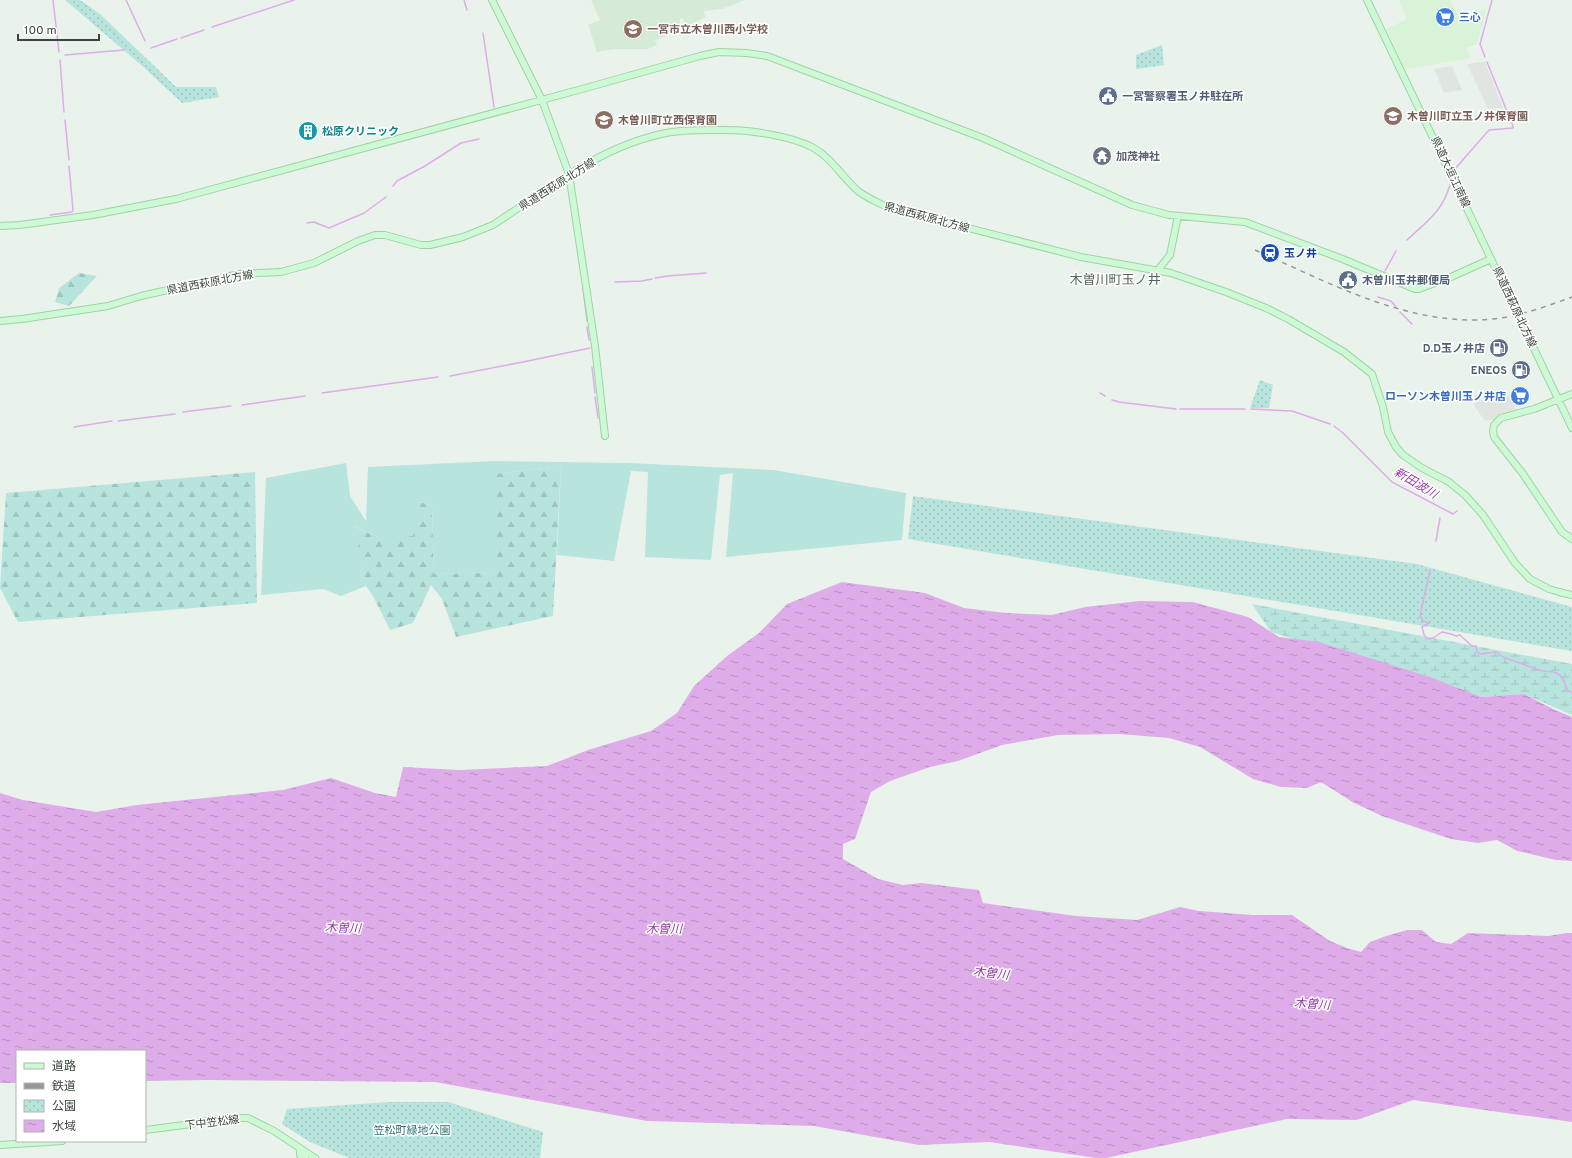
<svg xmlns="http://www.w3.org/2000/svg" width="1572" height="1158" font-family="Overpass,'Noto Sans JP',sans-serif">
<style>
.commercial{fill:#d8f3d7}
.education{fill:#d5ebd8}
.forest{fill:url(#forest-firs)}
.wetland{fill:url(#wetland-marsh)}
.park{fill:url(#park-dots)}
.pitch{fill:#b7e4dd}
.parking{fill:#e1e5e1}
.water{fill:url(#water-ripples)}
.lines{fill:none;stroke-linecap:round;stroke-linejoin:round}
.stream{stroke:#dfacea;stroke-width:1.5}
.secondary-casing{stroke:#a0d2a7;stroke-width:8}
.secondary{stroke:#cdfad5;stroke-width:6}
.rail{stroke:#989898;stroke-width:1.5;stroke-dasharray:5 5;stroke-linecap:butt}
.labels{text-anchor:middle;stroke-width:3;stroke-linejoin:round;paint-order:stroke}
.shop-label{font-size:11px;font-weight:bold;fill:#366cbe;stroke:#fff;text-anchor:start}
.education-label{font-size:11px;font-weight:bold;fill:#785e54;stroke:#fff;text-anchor:start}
.service-label{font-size:11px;font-weight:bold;fill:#4e5e75;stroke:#fff;text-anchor:start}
.culture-label{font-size:11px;font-weight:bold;fill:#0d838f;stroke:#fff;text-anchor:start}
.worship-label{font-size:11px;font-weight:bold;fill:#5b616d;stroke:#fff;text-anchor:start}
.street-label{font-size:11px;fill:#394739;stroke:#fff}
.transit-label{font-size:11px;font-weight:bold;fill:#164399;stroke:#fff;text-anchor:start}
.park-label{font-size:11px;fill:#317173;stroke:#fff}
.water-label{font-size:12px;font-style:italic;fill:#963ba9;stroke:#fff}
.quarter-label{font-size:13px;fill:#516851;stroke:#fff}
</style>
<defs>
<pattern id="forest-firs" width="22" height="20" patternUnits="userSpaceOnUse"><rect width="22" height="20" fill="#b7e4dd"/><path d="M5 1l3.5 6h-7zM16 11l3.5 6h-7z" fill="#9ec5be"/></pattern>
<pattern id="wetland-marsh" width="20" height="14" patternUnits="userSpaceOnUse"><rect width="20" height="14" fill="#b7e4dd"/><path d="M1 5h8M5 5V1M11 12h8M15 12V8" fill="none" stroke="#9ec5be"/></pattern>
<pattern id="park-dots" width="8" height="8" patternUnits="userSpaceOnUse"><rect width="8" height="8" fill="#b7e4dd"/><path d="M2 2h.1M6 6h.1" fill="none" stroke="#9ec5be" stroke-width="1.8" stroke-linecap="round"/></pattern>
<pattern id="water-ripples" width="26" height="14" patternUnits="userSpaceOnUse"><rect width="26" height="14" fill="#dfacea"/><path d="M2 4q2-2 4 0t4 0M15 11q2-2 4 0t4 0" fill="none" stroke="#b68ebf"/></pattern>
</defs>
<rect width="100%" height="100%" fill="#eaf3eb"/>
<path class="commercial" d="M1399,0H1450L1459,18L1487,8L1477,44L1466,48L1471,58L1405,69L1386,29L1407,19Z"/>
<path class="education" d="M591,0H745L722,9L703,11L706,17L687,26L681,17L677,32L655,40L657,45L648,49H615L597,52L588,25L600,20Z"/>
<path class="forest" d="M79,273L97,276L69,306L55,302L59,288Z
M561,466L553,616L456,637L442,599L431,585L413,623L390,630L374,598L366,586L354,526L382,539L418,502L432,505L434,574L494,572L493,474Z
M255,472L257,603L18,622L0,588L6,493Z"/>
<path class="wetland" d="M1252,604L1572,664V715L1524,694L1481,697L1271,632Z"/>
<path class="park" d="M65,0H80L100,14L176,87H216L219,97L182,103L140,64Z
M1162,45L1164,65L1136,69V55Z
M1260,380L1273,385L1269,408H1250Z
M913,496L1417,564L1572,607V651L908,539Z
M389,1102H448L543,1132L540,1158H349L310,1142L282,1124L287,1109Z"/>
<path class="pitch" d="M494,461L629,463L774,470L906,493L902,540L726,557L733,473L720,475L711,560L645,557L648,472L631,471L614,561L557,555L561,466L494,474V572L434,574L432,505L418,502L413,536L382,539L355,526L366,586L341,596L323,589L261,595L266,478L346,463L350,496L366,521L368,467Z"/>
<path class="parking" d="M1482,62H1485L1503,108L1488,109L1467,64Z
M1452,66L1462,90L1444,93L1434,69Z
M1505,391L1517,410L1497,419L1485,421L1473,404Z"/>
<path class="water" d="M842,582L925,593L964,608L1006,613L1052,615L1085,607L1140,601L1193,602L1248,617L1279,637L1319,642L1430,677L1481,697L1524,694L1553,709L1572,717V861L1556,860L1517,851L1497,840L1478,843L1451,839L1382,816L1354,803L1321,782L1307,788L1281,787L1253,779L1200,747L1169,738L1119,734L1058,735L1002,745L958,761L930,767L890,781L871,792L855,839L843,844V859L878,879L903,885L921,883L979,890L983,903L1076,916L1137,920L1180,907L1199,911L1253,915H1292L1330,941L1347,948L1361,952L1370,942L1386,936L1407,930H1422L1436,942L1451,944L1468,933L1548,936L1567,933H1572V1122L1413,1100L1357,1120L1287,1119L1106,1158H1096L989,1142L919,1145L814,1126L647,1121L435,1082L208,1080L145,1081V1051H17V1083H0V793L23,800L96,812L137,805L283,790L331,778L375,793L396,797L403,767L459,770L547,766L588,750L651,731L677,713L694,686L727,656L759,633L787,604Z"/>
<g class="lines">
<path class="stream" d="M53,0L59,52
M126,0L145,41
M464,0L467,10
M212,27L294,0
M483,33L494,107
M181,38L204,30
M151,48L177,39
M65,55L124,50
M1485,57L1480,44L1492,0
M60,60L64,112
M65,120L69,160
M1454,170L1489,130L1513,128V126L1487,62
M393,186L397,181L425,166L461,143L479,139
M50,215L72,212L73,210L69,166
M307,223L314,222L329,228L364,213L386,197
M1407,240C1427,221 1442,212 1450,185
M1385,271L1396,251
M655,278L668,276L706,273
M615,282L642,281L652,279
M583,288L587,321
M1378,297L1391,301L1396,307
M1400,312L1412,324
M587,327L589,340
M592,367L595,393
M450,376L523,362L590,348
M322,393L438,377
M1100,393L1105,396
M595,397L598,418
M1112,400L1119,402L1176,409
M242,405L305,396
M1180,409H1245
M1251,409L1292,411L1330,424
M183,412L231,406
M118,421L175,414
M1334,426L1343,433L1392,482L1453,514L1457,511
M74,427L112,421
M1436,541L1440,518
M1430,570L1420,616L1423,621L1429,623L1422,627L1424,635L1428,639L1433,638L1442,632L1451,634L1456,636L1460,635L1472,646H1476L1477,652L1480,654L1496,652L1503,657L1542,671L1554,672L1560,675L1564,681L1568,691L1572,692"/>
<defs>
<path id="secondary" d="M492,0L542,100L569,174L595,346L605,436
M1367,0L1572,428
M0,226L20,225L93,215L176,199L582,89L700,56L719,52L747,53L767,56L983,138L1132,205L1169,215L1245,222L1340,258L1415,289H1419L1451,277L1491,259
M1158,270L1170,255L1178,216
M0,321L22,319L108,306L141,296L239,274L281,272L314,263L358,241L375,235H385L421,245H430L463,237L493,225C547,190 600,146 666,133C685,129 706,130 726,130C751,130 790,136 812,147C831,157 842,177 858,191C867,198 877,202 887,207L1081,257L1171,273L1226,292L1266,308L1288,319L1344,352L1372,374L1383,407L1388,432L1396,447L1403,455L1422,468L1449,482L1466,496L1483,515L1515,563L1530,579L1549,589L1559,592L1572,595
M1572,394L1534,409L1501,418L1494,425L1493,431L1494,437L1523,474L1562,532L1572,539
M145,1130L184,1125L226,1118H248L274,1131L315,1158
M0,1145L62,1141
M300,1149V1155L305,1158"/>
</defs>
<use href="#secondary" class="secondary-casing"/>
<use href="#secondary" class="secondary"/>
<path class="rail" d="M1255,250C1330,283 1409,327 1493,319C1521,316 1547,306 1572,297"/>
</g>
<defs>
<symbol id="supermarket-disc" viewBox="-11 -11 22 22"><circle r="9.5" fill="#3f7fe0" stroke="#fff"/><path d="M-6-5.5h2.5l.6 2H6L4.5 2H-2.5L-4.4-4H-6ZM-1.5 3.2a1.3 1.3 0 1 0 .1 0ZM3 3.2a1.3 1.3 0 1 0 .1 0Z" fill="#fff"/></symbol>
<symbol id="school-disc" viewBox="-11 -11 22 22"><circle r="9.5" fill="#8d6e63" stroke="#fff"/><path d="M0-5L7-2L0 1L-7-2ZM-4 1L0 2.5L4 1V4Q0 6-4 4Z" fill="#fff"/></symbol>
<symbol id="civic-disc" viewBox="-11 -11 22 22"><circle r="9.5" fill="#5c6f8a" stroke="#fff"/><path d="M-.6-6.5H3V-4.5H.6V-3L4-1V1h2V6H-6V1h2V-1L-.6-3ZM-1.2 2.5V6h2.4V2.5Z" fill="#fff"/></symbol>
<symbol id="building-disc" viewBox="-11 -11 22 22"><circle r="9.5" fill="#0f9aa8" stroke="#fff"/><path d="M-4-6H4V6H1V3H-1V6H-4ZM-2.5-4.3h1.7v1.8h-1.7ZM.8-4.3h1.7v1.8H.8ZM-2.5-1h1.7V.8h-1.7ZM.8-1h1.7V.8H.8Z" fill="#fff"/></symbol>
<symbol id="temple-disc" viewBox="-11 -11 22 22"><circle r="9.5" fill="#6b7280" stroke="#fff"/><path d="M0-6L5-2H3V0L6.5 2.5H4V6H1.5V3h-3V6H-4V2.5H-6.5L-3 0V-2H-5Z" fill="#fff"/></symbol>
<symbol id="station-disc" viewBox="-11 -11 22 22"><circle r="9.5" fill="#1a4fb4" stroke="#fff"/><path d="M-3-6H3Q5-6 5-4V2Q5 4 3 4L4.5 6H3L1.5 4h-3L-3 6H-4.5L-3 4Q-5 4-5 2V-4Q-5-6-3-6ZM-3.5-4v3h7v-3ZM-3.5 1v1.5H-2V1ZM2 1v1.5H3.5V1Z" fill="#fff"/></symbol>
<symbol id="fuel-disc" viewBox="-11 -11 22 22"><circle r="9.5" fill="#5c6f8a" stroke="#fff"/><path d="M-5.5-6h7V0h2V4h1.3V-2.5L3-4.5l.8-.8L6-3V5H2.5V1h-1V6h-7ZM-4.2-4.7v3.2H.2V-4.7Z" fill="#fff"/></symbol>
</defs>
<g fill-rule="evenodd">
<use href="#supermarket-disc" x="1434" y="6" width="22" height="22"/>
<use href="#school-disc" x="622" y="18" width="22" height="22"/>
<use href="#civic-disc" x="1097" y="85" width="22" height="22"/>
<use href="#school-disc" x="1382" y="105" width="22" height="22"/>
<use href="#school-disc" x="593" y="109" width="22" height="22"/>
<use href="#building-disc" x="297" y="120" width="22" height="22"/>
<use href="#temple-disc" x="1091" y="145" width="22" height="22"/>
<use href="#station-disc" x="1259" y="242" width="22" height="22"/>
<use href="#civic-disc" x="1337" y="269" width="22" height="22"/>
<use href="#fuel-disc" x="1488" y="337" width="22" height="22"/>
<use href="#fuel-disc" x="1510" y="359" width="22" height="22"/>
<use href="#supermarket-disc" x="1509" y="385" width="22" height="22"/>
</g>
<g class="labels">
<g class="shop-label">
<text x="1459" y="21">三心</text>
<text x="1506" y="400" text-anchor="end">ローソン木曽川玉ノ井店</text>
</g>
<g class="education-label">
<text x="647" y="33">一宮市立木曽川西小学校</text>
<text x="1407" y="120">木曽川町立玉ノ井保育園</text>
<text x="618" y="124">木曽川町立西保育園</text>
</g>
<g class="service-label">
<text x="1122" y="100">一宮警察署玉ノ井駐在所</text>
<text x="1362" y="284">木曽川玉井郵便局</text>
<text x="1485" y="352" text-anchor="end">D.D玉ノ井店</text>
<text x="1507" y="374" text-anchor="end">ENEOS</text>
</g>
<g class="culture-label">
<text x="322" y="135">松原クリニック</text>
</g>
<g class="worship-label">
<text x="1116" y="160">加茂神社</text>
</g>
<g class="street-label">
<text transform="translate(1451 172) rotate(65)" y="4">県道大垣江南線</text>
<text transform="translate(557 184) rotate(-32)" y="4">県道西萩原北方線</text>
<text transform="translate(927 217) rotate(15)" y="4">県道西萩原北方線</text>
<text transform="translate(210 282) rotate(-11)" y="4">県道西萩原北方線</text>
<text transform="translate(1515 307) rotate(65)" y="4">県道西萩原北方線</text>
<text transform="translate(212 1122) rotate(-7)" y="4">下中笠松線</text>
</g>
<g class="transit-label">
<text x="1284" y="257">玉ノ井</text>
</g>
<g class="park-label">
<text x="412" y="1134">笠松町緑地公園</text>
</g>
<g class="water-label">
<text transform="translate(1416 483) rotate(31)" y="4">新田波川</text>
<text transform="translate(343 928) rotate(2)" y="4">木曽川</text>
<text x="664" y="933">木曽川</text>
<text transform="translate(991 973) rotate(7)" y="4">木曽川</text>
<text transform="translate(1312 1004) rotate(4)" y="4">木曽川</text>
</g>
<g class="quarter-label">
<text x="1115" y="284">木曽川町玉ノ井</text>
</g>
</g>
<rect x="16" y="1050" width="130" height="92" fill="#ffffff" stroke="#b0b5b0"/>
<rect x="24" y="1063" width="20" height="6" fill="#cdfad5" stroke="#b0b5b0"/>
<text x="52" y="1070" font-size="12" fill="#394739">道路</text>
<rect x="24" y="1083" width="20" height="6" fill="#989898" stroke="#b0b5b0"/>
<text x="52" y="1090" font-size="12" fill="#394739">鉄道</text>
<rect x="24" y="1100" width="20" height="12" fill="url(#park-dots)" stroke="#b0b5b0"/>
<text x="52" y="1110" font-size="12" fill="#394739">公園</text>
<rect x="24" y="1120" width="20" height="12" fill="url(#water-ripples)" stroke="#b0b5b0"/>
<text x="52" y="1130" font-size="12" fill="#394739">水域</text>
<path d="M18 34v6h81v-6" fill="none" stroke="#394739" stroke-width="2"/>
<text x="24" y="34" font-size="12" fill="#394739" stroke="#ffffff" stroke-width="3" paint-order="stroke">100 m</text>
</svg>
